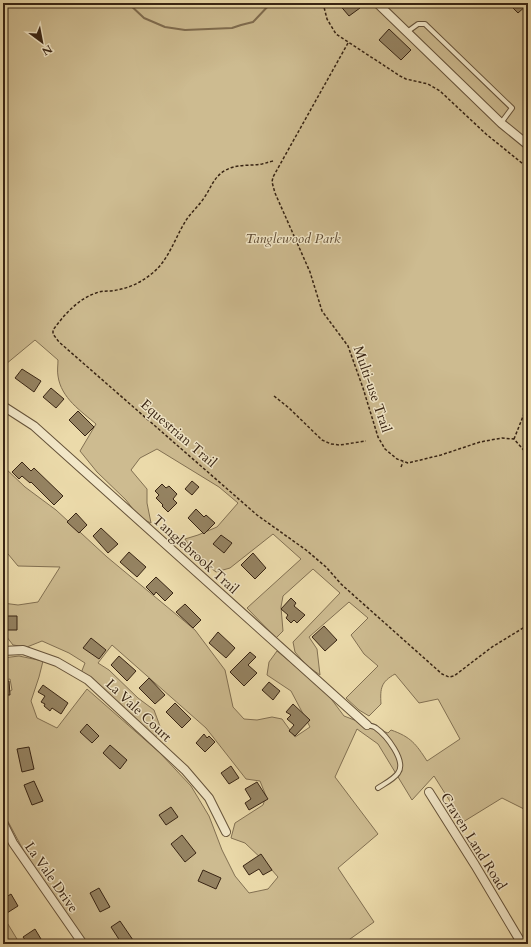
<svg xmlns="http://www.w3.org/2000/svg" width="531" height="947" font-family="Cardo,serif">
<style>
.green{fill:#cdbb90;stroke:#827052}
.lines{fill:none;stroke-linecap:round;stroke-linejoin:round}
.stream{stroke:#7f6c4f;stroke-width:2}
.building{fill:#958362;stroke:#382413}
.lane-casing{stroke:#655239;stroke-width:6}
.street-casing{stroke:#655239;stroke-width:10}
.path{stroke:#382413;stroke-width:1.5;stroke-dasharray:3 2;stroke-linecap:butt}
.lane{stroke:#f2e7c8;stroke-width:4}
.street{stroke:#f2e7c8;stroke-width:8}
.labels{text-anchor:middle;stroke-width:3;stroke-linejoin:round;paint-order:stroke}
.park-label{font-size:14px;font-style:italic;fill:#5d4a32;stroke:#f2e7c8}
.street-label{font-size:14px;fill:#382413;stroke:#f2e7c8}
</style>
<rect width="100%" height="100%" fill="#ebdaaa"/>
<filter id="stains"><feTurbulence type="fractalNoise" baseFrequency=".005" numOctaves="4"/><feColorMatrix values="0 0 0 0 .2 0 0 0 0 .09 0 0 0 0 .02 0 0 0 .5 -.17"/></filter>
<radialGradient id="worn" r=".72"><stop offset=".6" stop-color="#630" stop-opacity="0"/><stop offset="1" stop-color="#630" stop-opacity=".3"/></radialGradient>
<path class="green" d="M3,3H528V811L502,798L463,822L434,776L412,800L378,744L357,729L335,777L378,834L338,868L374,922L343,944H87L27,857L4,814L3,810V695L12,690L10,679L3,680V658L19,656L43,661L39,677L31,701L37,718L57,728L87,689L160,753L191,786L209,816L222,850L235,876L249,893L268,889L278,877L265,862L245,843L231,838L235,823L263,805L266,796L260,781L246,779L206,728L112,645L98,663L109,670L138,698L154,710L161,729L155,738L81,673L85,663L69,653L42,641L27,647L13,645L3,632V603L18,605L38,602L60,567L18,566L3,548V466L25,487L56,510L107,557L195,630L225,670L233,707L244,719L257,720L272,717L282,719L295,737L310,727L291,691L267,675L269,662L277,651L326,692L344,716L388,733L391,730C411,737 416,744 427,761L460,739L438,699L419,703L395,674C381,682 380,688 381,704L369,716L359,710L346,698L378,666L364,654L351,635L368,618L349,602L309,637L317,649L320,675L306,665L295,652L293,642L340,593L313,569L283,596L281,607L283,631L276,638L247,608L301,559L273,534L230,568L216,572L194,555L185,539L198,535L217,527L238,503L219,487L157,449L140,458L131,470L147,489V503L151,523L140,518L126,500L97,472L80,451L96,424C81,411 61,398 58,376C57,371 58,365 58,360L35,340L6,364L3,361Z
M3,916L20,944H3Z"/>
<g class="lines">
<path class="stream" d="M128,3L144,18L165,27L185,30L232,28L241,25L253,22L271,3"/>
</g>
<path class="building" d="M338,3H357L360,8L349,16Z
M508,3H528V4L518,13Z
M389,29L411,50L401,60L379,40Z
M22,369L41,381L34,392L15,378Z
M51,388L64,399L56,408L43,397Z
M78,411L94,427L85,436L69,420Z
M22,462L31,471L34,468L63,496L54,505L31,482L30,483L22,476L19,479L12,472Z
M192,481L199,487L192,495L185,489Z
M162,484L166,488L169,486L177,494L173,499L177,503L168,512L162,506L163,505L156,498L159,495L155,491Z
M196,509L204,517L206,515L215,523L204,534L188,518Z
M76,513L87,525L79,533L67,522Z
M101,528L118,544L108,553L93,536Z
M221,535L232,543L224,553L213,544Z
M129,552L146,567L137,577L120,562Z
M253,553L266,568L255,579L241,565Z
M156,577L173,593L165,601L156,592L154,595L146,587Z
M291,598L296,603L294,606L305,615L297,623L294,620L291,623L286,618L288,615L281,609Z
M185,604L201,620L193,628L176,612Z
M6,616H17V630H6Z
M324,626L337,640L325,651L312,637Z
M218,632L235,648L226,658L209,643Z
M91,638L106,650L99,659L83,648Z
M250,652L256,657L248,665L257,673L244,686L230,672Z
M119,656L136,671L127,681L111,665Z
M149,678L165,695L155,704L139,688Z
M3,681H9L10,695H3Z
M269,682L280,691L273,700L262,690Z
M43,685L68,703L61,714L52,708L50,711L44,706L45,704L41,702L45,696L38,692Z
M175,703L191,719L182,728L166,712Z
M293,704L310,720L295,736L289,731L294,725L287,719L291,715L286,712Z
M87,724L99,736L92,743L80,732Z
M204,734L207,738L209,736L215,742L205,752L196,743Z
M110,745L127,760L120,769L103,753Z
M29,747L34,769L22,772L17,749Z
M231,766L239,778L229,784L221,773Z
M34,781L43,801L32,805L24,785Z
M257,782L268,799L249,810L245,803L251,799L245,789Z
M171,807L178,817L166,825L159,815Z
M182,835L196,853L185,862L171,844Z
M261,854L272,870L263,875L259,869L249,875L243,866Z
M203,870L221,878L216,889L198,881Z
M99,888L110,907L100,912L90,893Z
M11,894L18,906L7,913L3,906V899Z
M120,921L133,940L126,944H122L111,927Z
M35,929L44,944H28L23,937Z"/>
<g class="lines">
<defs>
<path id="lane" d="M407,32L418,24H425L512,108L501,123
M367,725C370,726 374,726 376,728C386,735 407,761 398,773C394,779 384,784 378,788"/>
<path id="street" d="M377,3L501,123L528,145
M3,406L34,426L367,725
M3,651L23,650L57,662L88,680L185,770L209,798L226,832
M429,792L475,865L522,944
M3,823L13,843L83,944"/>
</defs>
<use href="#lane" class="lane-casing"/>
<use href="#street" class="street-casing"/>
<path class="path" d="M323,3L327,19L336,34L400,76L406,79L428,84L440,91L486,134L528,168
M348,43L273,177L272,182L275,193L310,272L322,311L348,346L363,388L378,437L385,449L397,459L408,463L441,455L480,442L502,438L514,439L528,455
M273,161C269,162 266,163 262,164C250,166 236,164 226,170C214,176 211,188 204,198C198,207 190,213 185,222C174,240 168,262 150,275C139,284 126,289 111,291C106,291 101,291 96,293C78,299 64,315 53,330V334L59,342L257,515L306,550L326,567L341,584L442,674L449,677L454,676L492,647L528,625
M274,396L289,408L322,440L331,444L340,445L366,441
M514,439L528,404
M401,467L403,462"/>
<use href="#lane" class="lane"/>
<use href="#street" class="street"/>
</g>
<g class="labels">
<g class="park-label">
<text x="293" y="243">Tanglewood Park</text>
</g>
<g class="street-label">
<text transform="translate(373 389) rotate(71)" y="5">Multi-use Trail</text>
<text transform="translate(179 433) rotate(41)" y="5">Equestrian Trail</text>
<text transform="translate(196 554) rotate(42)" y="5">Tanglebrook Trail</text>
<text transform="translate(139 710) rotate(43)" y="5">La Vale Court</text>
<text transform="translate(474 841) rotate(58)" y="5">Craven Land Road</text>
<text transform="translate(52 877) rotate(55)" y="5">La Vale Drive</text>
</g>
</g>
<rect width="531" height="947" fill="none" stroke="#ebdaaa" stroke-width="16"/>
<rect x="4" y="4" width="523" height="939" fill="none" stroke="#382413" stroke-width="2"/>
<rect x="8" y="8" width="515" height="931" fill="none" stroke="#382413"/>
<g transform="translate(42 42) rotate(148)" stroke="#f2e7c8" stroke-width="3" paint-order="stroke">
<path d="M0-3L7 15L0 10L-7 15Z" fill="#382413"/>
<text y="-6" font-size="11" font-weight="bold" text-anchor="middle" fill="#382413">N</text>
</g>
<rect width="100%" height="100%" filter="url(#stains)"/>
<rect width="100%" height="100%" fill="url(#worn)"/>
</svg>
